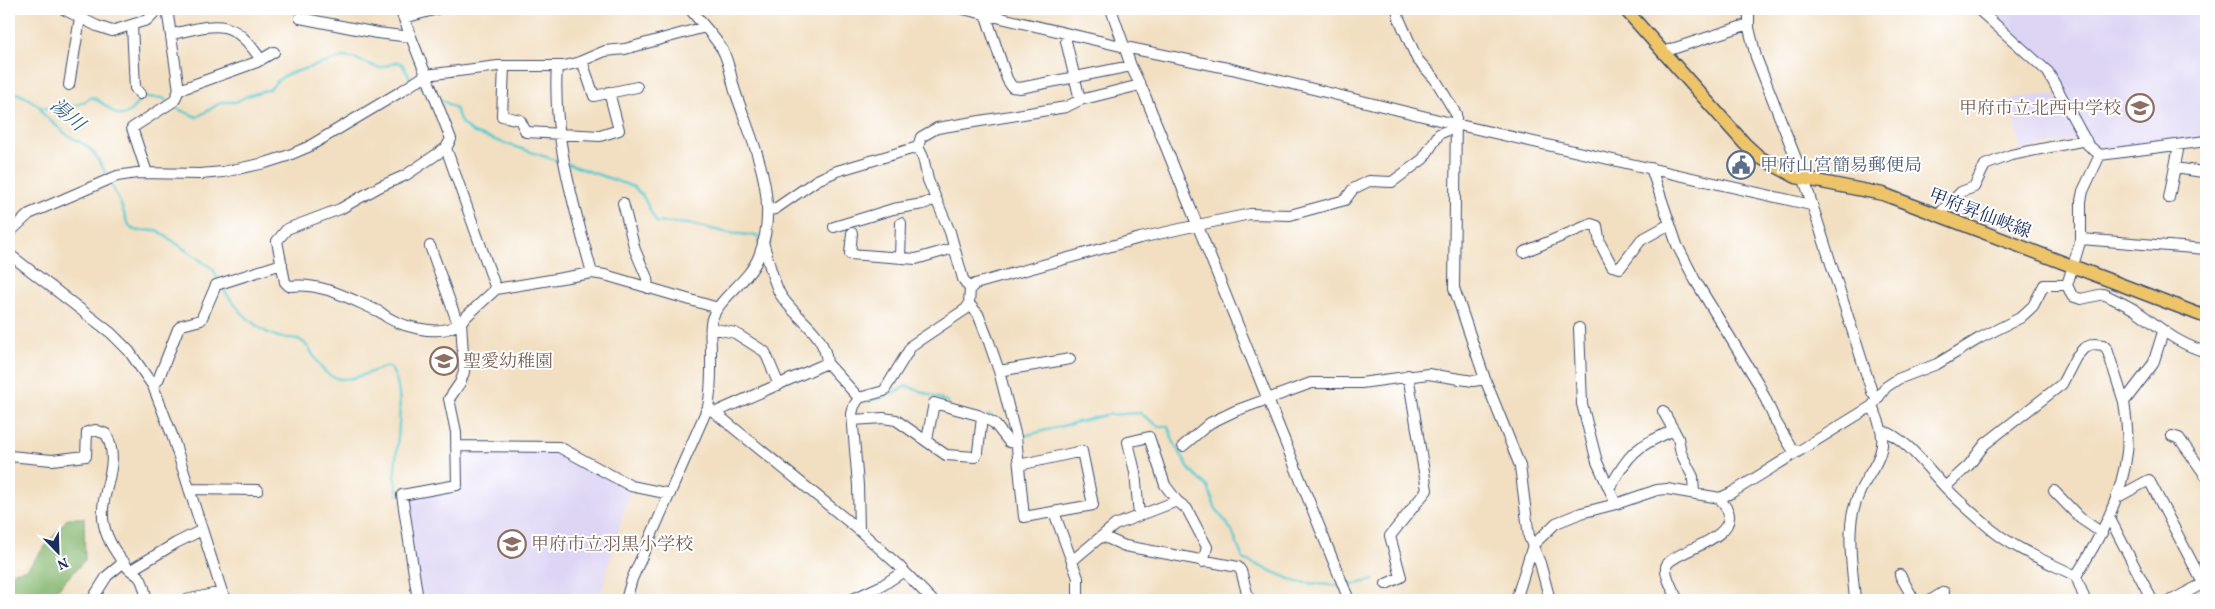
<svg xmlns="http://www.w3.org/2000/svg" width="2215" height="609" font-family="Vollkorn,'Noto Serif JP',serif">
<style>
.built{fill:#ded5f5}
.forest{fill:#86b872;stroke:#507468}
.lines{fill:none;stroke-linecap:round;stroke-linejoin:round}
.stream{stroke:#5dcad0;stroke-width:2.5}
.minor-casing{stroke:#3b496d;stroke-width:12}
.major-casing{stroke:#3b496d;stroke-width:15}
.minor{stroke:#fff;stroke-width:10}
.major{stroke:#eec469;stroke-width:12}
.labels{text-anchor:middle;stroke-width:4;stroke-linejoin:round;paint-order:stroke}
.education-label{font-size:18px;fill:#785e54;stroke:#fff;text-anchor:start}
.service-label{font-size:18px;fill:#4e5e75;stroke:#fff;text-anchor:start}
.street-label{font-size:18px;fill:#1b2f5e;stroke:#fff}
.water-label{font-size:19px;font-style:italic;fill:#2f5e80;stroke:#fff}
</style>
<rect width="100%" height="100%" fill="#fff"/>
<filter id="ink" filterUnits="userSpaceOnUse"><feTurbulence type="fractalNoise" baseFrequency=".02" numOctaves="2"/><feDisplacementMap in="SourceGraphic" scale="10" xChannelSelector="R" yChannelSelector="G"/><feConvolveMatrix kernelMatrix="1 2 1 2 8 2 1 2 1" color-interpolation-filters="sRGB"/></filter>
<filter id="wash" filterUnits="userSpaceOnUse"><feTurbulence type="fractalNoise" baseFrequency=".0096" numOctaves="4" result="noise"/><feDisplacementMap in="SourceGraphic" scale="20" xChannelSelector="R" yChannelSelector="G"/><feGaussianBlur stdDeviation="1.12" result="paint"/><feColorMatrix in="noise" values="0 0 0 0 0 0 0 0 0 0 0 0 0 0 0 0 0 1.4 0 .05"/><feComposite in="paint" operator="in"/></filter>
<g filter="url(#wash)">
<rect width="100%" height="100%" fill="#f2dfc1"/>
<path class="built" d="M1983,9H2206V141L2100,155L2090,142L2056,74L2030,55Z
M2054,94L2079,138L2021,151L2011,98Z
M456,446L559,447L631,486L599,600H418L402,495L457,485Z"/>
<path class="forest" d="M68,518H84L85,560L47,600H9V573L27,569Z"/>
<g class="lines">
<path class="stream" d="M416,84L428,92
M9,90L26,97L40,107L43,114L67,135L84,144L94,153L108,177
M440,99L455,108L462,124L474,133L561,162
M172,105L180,110L197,117L222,102H236L247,96L270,89L278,80L288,74L344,57L353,58L379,68L398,62L402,64L412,81
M40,107C60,112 75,108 92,97C117,109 118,131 142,97L163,98L167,101
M568,164L634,187L643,196L656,222L690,224L729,233L759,236L758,243
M110,182L120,202L127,222L132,229L138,231L157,230L213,269L219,282
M222,287C235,307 254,329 278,337C287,340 295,335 303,342C316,353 318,373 336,378C351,382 370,372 384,367H389C408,385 396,446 395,471C394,479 397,487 398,495
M781,304L789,313
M867,401L879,399L907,386L948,402
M989,415L1000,421L1012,436
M1020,437L1105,415L1140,413L1158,426H1168L1174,443L1190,470L1208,487L1215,507L1232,531L1243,559L1297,582L1339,586
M407,559L412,600
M1347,586L1373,580"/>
</g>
</g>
<g filter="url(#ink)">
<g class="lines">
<defs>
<path id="minor" d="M63,9L97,26L112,31L147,20L158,9
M963,9L1125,47L1232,69L1455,124L1811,205
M1111,9L1131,66L1144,93L1349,600
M1398,9V16L1417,59L1435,79L1456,114L1454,288L1485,379L1520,466L1529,537L1540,563L1550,600
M1745,9L1749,15V28L1756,57L1804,179L1872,392L1877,399
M1978,9L2048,72L2088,145L2100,155
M984,10L1007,79L1012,87L1020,88L1131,66
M300,18L377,33L411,37
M404,18L437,9
M132,25L135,88L140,94
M172,34C217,24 232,16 261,60
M1066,41L1080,100
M1663,52L1749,24
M582,61L594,96L637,87
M504,66L502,116L520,120L526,132L600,136L619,130L609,92
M557,66C552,136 574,206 592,273
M69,85L80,18
M179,90L257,62L274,52
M2206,141L2100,155L2083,191L2081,201V239L2067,285L2072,296L2081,299L2103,294C2114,299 2125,304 2135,310C2162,328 2173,342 2206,352
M918,147L923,157L928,180L950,232L963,279L970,289
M446,148L406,175L379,187L340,209L287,229L277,241L285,282L289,286C323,282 350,299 380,312C396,326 439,338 458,324L496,289L592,273L605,275L718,308
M1651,168L1677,245L1695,280L1758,383L1776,422L1794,452
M2175,168L2203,172L2206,174
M147,173L132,128L174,101L179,90L167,9
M2169,198L2179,145
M623,203L635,250L647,278L648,288
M768,210L775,209L817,180L837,171L918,147L921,137L937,128L1066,107L1080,100L1140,85
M1937,216L1961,192L1974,187L1985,165L2011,155L2086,140
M834,227L893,209L923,204L936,199
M9,233L29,214L117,176L137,173L200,174L223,172L265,163L287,156L308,147L400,92L426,75L400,9
M852,233L850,254L916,259L954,248
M2081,239L2206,249
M430,246L458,324
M1524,252L1591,224L1597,226L1600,243L1612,266L1620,268L1641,240L1670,224
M9,254L111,333L129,351L153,386L172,435L222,592L227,600
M900,258L901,223
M496,289L446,148L451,139L426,75L498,66H564L577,63L605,51L625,49L705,27
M969,304L978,314L989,342L999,371L1016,437L1024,517L1093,505L1082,451L1019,465
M711,328L735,333L765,352L779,385
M1579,328L1582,404L1597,462L1616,504
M827,363L859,398L854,406L852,414L858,485L859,530
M999,371L1070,359
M153,386L158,380L178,329L182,325L201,320L216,285L282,264
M859,398L884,391L912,345L966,309L969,304L970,289L975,284L1140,238L1198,225L1250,214L1290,215L1345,200L1353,189L1369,181L1392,182L1423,159L1439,134L1455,127
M708,407L859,530L898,565L932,600
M1663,411L1678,438L1681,453L1693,477L1694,493
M716,412L827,363C825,331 795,319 780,294C772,279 768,258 763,242
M853,420L883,418L896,420L946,455L975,457L978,452L982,417
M1883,431C1908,438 1931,474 1950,492C1963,505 1978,518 1992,530C2017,550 2048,562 2076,576
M2172,436L2179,438L2206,476
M927,440L934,403L978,415L994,423L1009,442L1017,444
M456,446L559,447L631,486L670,494
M1183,446L1210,423L1235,411L1311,383H1361L1428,374L1473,381L1485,379
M9,456L52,460L86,456L87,432L95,430L106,434C123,466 97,494 104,525C107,540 118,557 128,568C132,572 137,574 140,578C144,584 145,593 147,600
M1945,487L1969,465L1985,444L2062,384L2076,357L2084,348L2094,344L2103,345L2107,349L2124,402
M189,489L258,490
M1609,489C1631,451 1634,448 1674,430
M2054,491L2080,518L2102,533
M2116,498L2149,480L2206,589
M1054,512L1078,578V600
M1139,515L1135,472L1128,442L1149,437L1165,485L1177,501L1187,509L1207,547L1203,562
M2110,519L2152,600
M1102,536L1125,546L1238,567L1241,571L1249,600
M1073,560L1115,525L1177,501
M131,570L176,543L202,530
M1900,575L1914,600
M1386,584L1401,577L1390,536L1427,490L1408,375
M92,600L107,576L124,562
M186,600L222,592
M418,600L402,495L457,485L456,432L449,399L460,383L464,372L461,321
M626,600L632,579L708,407C712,387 711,369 711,350C711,340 709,328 712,319C719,297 749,282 759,256C781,200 754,147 736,94C731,80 730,64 723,51C714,35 700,22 690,9
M851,600L883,585L904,571
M1516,600L1533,545L1556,523L1581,513L1616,504L1657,490L1667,489L1720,498L1731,493L1872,406L1886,387L1898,379L1937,364L1980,338L2020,318L2033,306L2044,285H2067
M1678,600C1674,592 1665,577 1666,567C1669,551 1738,541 1728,511C1726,507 1722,502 1720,498
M1855,600C1853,574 1847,538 1853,512C1863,466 1900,459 1872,406
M1931,600L1944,592
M2085,600L2076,576C2100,538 2122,498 2127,452C2129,435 2126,418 2124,402L2153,364L2163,332
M2172,600L2206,582"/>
<path id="major" d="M1625,9L1745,144L1759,157L1796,177L1883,194L2206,317"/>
</defs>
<use href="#minor" class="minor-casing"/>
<use href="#major" class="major-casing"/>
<use href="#minor" class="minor"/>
<use href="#major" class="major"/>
</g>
</g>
<defs>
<symbol id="school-ring" viewBox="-11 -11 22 22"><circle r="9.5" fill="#fff" stroke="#8d6e63" stroke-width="1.5"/><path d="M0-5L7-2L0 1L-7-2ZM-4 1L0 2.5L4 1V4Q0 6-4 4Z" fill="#8d6e63"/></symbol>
<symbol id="civic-ring" viewBox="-11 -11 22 22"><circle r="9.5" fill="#fff" stroke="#5c6f8a" stroke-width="1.5"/><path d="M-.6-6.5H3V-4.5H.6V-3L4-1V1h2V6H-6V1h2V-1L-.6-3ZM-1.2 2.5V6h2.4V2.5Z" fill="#5c6f8a"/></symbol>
</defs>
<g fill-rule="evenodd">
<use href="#school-ring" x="2124" y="92" width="32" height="32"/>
<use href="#civic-ring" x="1725" y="149" width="32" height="32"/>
<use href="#school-ring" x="428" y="345" width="32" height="32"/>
<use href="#school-ring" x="496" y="528" width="32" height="32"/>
</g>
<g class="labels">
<g class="education-label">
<text x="2121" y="114" text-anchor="end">甲府市立北西中学校</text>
<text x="463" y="367">聖愛幼稚園</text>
<text x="531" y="550">甲府市立羽黒小学校</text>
</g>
<g class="service-label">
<text x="1760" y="171">甲府山宮簡易郵便局</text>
</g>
<g class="street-label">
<text transform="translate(1980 213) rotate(21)" y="6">甲府昇仙峡線</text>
</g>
<g class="water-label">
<text transform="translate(68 114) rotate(41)" y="7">湯川</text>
</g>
</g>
<rect width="2215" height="609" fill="none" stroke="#fff" stroke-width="30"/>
<g transform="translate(58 552) rotate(157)" stroke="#ffffff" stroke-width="4" paint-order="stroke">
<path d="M0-4L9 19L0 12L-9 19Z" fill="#1b2f5e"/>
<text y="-8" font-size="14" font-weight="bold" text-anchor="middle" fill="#1b2f5e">N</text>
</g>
</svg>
